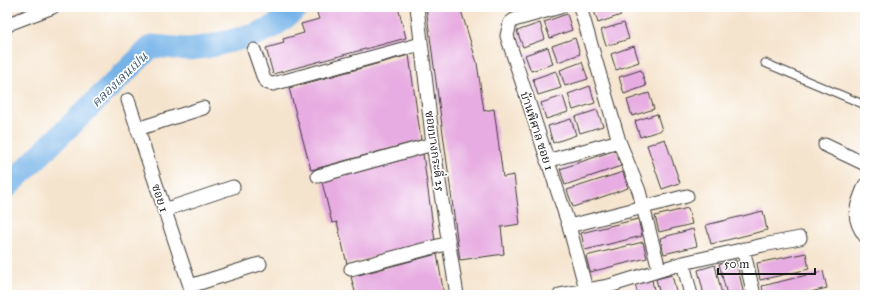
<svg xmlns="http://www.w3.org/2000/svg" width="872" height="302" font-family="'IM FELL Great Primer','Noto Serif Thai',serif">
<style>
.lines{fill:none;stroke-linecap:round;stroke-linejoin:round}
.river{stroke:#76b3e8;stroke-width:23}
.building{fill:#e7ace1}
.service-casing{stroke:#3d3a37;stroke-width:9}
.minor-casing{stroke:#3d3a37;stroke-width:15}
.service{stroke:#fff;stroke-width:7}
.minor{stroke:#fff;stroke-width:13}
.labels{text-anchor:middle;stroke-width:3.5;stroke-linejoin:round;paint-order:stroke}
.street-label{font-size:12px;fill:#1c1c1c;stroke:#fff}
.water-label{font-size:13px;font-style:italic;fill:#446078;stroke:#fff}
</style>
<rect width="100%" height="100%" fill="#fff"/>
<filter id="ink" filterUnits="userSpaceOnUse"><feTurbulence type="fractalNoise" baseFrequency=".025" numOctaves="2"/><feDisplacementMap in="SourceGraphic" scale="8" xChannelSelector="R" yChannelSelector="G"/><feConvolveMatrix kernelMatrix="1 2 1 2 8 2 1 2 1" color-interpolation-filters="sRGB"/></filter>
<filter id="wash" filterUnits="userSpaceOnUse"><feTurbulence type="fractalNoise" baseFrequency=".012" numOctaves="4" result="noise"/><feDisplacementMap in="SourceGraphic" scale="16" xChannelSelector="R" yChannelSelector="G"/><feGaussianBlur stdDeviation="0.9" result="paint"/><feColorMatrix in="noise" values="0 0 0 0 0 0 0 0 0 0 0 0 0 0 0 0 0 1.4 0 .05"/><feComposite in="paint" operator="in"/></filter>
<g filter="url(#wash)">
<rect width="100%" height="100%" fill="#f5e4cd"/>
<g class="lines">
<path class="river" d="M7,187L152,46L188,49L206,47L255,35L273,27L299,7"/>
</g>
<g id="blocks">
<path class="building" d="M326,7H398L406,38L273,74L266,48L284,43L283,39L304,33L301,24L319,19L316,10Z
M426,7H460L477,63L484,111L494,109L503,177L514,175L520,224L501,227L504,254L460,260Z
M593,7H618L621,15L598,23Z
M567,14L572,30L550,38L544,22Z
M540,23L545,39L523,47L517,31Z
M624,23L629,39L606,46L601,30Z
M575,38L580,54L558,62L552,46Z
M634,46L639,62L616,70L611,54Z
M548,47L553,64L531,71L525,55Z
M409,55L421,140L311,170L289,88Z
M582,62L588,79L565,86L560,70Z
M641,70L646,86L624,94L619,77Z
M556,71L561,88L538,95L533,79Z
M590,86L595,103L573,110L568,94Z
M649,93L654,109L632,116L627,100Z
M563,96L568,112L546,119L541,103Z
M597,110L603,126L580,133L575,117Z
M657,114L662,130L640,137L635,121Z
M571,119L576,135L553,143L548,126Z
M665,139L680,183L662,189L647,145Z
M616,150L621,166L565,185L560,169Z
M423,154L435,241L347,264L337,222L332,223L322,182Z
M623,172L628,188L573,207L567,190Z
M688,208L692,224L659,232L655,216Z
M763,211L767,230L711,244L706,225Z
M638,219L642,236L585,250L581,233Z
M693,229L697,246L664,254L660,238Z
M643,242L647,258L590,272L586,256Z
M806,253L809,269L760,280L757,263Z
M437,254L444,295H356L351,277Z
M736,260L744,295H727L719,264Z
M715,265L722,295H704L698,270Z
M823,271L827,288L798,295H764L762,286Z
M672,275L677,295H660L656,279Z
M652,280L655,295H638L635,284Z"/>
</g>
</g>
<g filter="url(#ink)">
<use href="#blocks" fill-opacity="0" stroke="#3d3a37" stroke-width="1"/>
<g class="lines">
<defs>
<path id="service" d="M765,63L865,105"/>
<path id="minor" d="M417,7L433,144L457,295
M560,7L514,20L510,23L507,36L569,226L586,289
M580,7L619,141L639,191L659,269
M7,26L11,23L53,7
M254,50L264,79L268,83L273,84L421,44
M128,100L193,295
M137,129L203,108
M825,145L865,164
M547,161L619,141
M318,176L433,144
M865,185C857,206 850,216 865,236
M164,210L233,187
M569,226L687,196
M743,249L754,295
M683,263L691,295
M351,269L449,243
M190,286L260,264
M560,295L609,286L683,263L763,245L800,238"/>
</defs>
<use href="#service" class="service-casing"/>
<use href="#minor" class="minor-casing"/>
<use href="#service" class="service"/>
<use href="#minor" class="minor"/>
</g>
</g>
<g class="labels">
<g class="street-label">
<text transform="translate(537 131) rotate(72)" y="4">บ้านพิศาล ซอย 1</text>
<text transform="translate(435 151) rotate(82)" y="4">ซอยบางกระดี่ 25</text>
<text transform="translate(160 198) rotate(72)" y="4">ซอย 1</text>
</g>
<g class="water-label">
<text transform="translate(119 79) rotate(-44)" y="5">คลองเลนเปน</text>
</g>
</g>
<rect width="872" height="302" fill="none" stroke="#fff" stroke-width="24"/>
<path d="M718 268v6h97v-6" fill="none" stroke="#1c1c1c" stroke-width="2"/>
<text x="724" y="268" font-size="12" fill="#1c1c1c" stroke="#ffffff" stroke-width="3" paint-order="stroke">50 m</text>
</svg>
